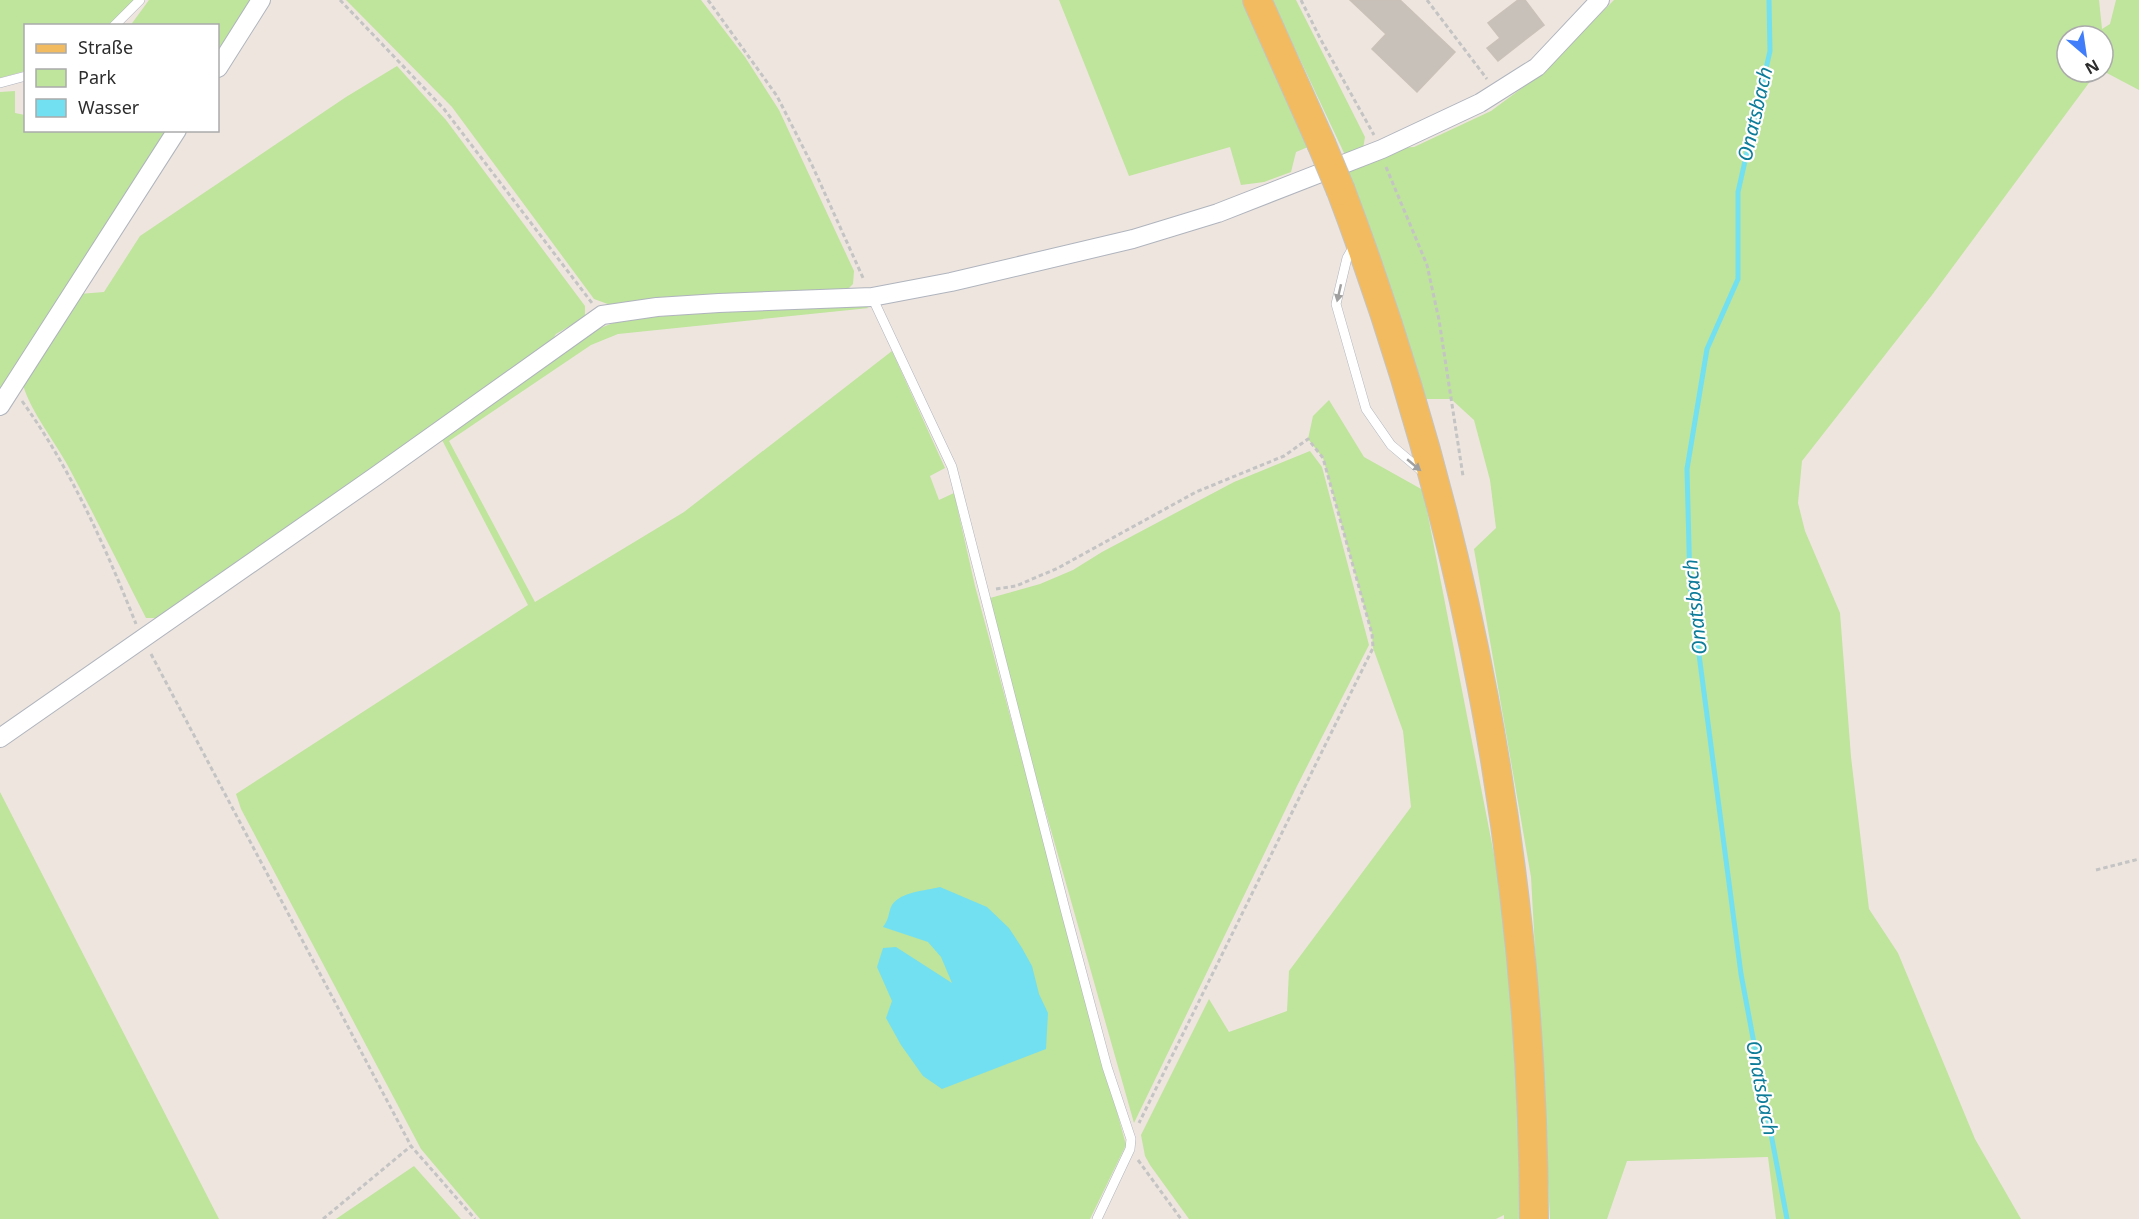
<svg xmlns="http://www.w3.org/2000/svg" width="2139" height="1219" font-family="'Noto Sans',sans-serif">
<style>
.green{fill:#bfe49c}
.water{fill:#72e0f0}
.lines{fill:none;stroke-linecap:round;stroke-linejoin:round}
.stream{stroke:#72e0f0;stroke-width:5}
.building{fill:#c7c1ba;stroke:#cac1b8;stroke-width:1.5}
.service-casing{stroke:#afb4bd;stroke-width:10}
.minor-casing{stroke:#afb4bd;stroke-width:20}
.primary-casing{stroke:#c4c4c4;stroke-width:30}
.path{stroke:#c4c4c4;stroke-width:3;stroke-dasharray:4.5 3;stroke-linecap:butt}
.service{stroke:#fff;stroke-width:9}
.minor{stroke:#fff;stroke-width:18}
.primary{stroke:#f2bb60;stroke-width:28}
.primary-bridge-casing{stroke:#c4c4c4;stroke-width:30;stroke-linecap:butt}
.primary-bridge{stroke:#f2bb60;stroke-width:28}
.oneway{fill:#a0a0a0}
.labels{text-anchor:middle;stroke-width:4.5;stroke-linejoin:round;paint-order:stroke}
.water-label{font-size:20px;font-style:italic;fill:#0d7c99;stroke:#fff}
</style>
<rect width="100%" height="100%" fill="#eee5df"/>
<path class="green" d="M0,0H135L109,25L26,26L25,71L0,78Z
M149,0H256L218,60V26H130Z
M346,0H701L745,57L779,110L854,271L853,284L845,292L616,307L594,299L452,107Z
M1059,0H1244L1308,147L1296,152L1291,172L1264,182L1241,185L1230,147L1129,176Z
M1272,0H1296L1365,137L1363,149L1345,155Z
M1614,0H2099L2102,29L2110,24L2116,0H2139V90L2103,71V36H2067V72H2097L1932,295L1802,461L1798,503L1805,531L1840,613L1851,757L1869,909L1898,953L1975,1139L2021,1219H1776L1768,1157L1627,1161L1607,1219H1550L1531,877L1474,549L1496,528L1490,480L1474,420L1451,399H1423L1343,166L1382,149L1414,147L1491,111L1541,74Z
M397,66L446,120L585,306V317L556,334L547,348L159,618H146C120,567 95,516 68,466C54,440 31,412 23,385L79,294L104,292L140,236L346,97Z
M15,91V113L25,115L26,130L172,131L0,396V92Z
M857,303L869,308L618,334L591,345L449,441L535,602L684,512L892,351L945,468L930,476L939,500L954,493L975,586L1126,1145L1090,1219H480L421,1149L241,809L236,794L528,605L441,438L593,331L623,319Z
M1329,400L1364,457L1423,490L1499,880L1516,1042L1522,1219H1504V1215L1496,1219H1189L1150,1165L1145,1156L1141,1135L1209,999L1229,1032L1287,1011L1289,971L1411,807L1403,731L1373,648L1372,634L1323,458L1308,439L1313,416Z
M1310,451L1322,467L1369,645L1297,786L1134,1123L1037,781L990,598L1040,584L1073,570L1102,552L1234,482Z
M0,792L219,1219H0Z
M414,1166L461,1219H336Z"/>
<path class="water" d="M940,887L987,907L1009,928L1022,948L1032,966L1039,994L1048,1013L1046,1049L942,1089L923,1076L901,1045L886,1018L892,1001L877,967L883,948L896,947L952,983L941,957L928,942L883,927C890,918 888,912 892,905C902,891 925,891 940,887Z"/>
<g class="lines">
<path class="stream" d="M1769,0L1770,51L1738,192V279L1707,349L1687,469L1690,586L1741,974L1787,1219"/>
</g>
<path class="building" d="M1350,0H1400L1455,52L1417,92L1372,49L1386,34Z
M1518,0H1525L1544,25L1498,61L1487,48L1500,38L1488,23Z"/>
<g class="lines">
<defs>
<path id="service" d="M114,26L140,0
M0,83L26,76
M1354,246L1347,258L1336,304L1366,409L1391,445L1423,472
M872,297L952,467L1066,913L1107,1067L1131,1139L1130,1149L1097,1219"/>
<path id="minor" d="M218,68L261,0
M0,406L177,130
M0,738L376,476L602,315L657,307L719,303L872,297L951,282L1133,239L1218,213L1382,149L1480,103L1537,67L1600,0"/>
<path id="primary" d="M1257,0L1321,143
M1341,191C1465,519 1533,868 1534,1219"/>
</defs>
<use href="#service" class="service-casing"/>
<use href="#minor" class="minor-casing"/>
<use href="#primary" class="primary-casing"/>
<path class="path" d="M340,0L444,109L592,303
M708,0L777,96L812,165L864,280
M1301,0L1321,40L1374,135
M1427,0L1487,79
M1386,167L1427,265L1439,320L1463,476
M22,401C71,469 105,546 136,624
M996,589L1016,586L1058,568L1196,492L1284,456L1308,439L1323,458L1372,634L1373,648L1139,1123
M151,654L411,1146L475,1219
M2096,870L2139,859
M1138,1160L1181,1219
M323,1219L411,1146"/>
<use href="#service" class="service"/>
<use href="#minor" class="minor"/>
<use href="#primary" class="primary"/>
<defs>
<path id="primary-bridge" d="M1321,143L1341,191"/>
</defs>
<use href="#primary-bridge" class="primary-bridge-casing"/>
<use href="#primary-bridge" class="primary-bridge"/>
</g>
<defs><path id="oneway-solid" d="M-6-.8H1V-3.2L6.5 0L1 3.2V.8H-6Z" transform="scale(1.5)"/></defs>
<g class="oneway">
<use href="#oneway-solid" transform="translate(1339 293) rotate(103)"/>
<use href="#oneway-solid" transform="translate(1414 465) rotate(40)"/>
</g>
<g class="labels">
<g class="water-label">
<text transform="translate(1755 114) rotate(-77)" y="7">Onatsbach</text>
<text transform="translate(1695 607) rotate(-96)" y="7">Onatsbach</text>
<text transform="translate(1762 1088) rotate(79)" y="7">Onatsbach</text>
</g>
</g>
<rect x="24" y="24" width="195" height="108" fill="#ffffff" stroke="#ababab" stroke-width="1.5"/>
<rect x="36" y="44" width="30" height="9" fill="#f2bb60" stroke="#ababab" stroke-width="1.5"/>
<text x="78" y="54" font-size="18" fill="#2d2d2d">Straße</text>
<rect x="36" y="69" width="30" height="18" fill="#bfe49c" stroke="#ababab" stroke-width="1.5"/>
<text x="78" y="84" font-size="18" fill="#2d2d2d">Park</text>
<rect x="36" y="99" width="30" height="18" fill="#72e0f0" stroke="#ababab" stroke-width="1.5"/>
<text x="78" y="114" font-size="18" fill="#2d2d2d">Wasser</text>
<g transform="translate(2085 54) rotate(151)"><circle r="28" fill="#ffffff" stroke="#ababab" stroke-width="1.5"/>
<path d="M0-4.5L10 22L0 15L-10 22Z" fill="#3f7dfb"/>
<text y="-9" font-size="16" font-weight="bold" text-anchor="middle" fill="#2d2d2d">N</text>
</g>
</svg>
